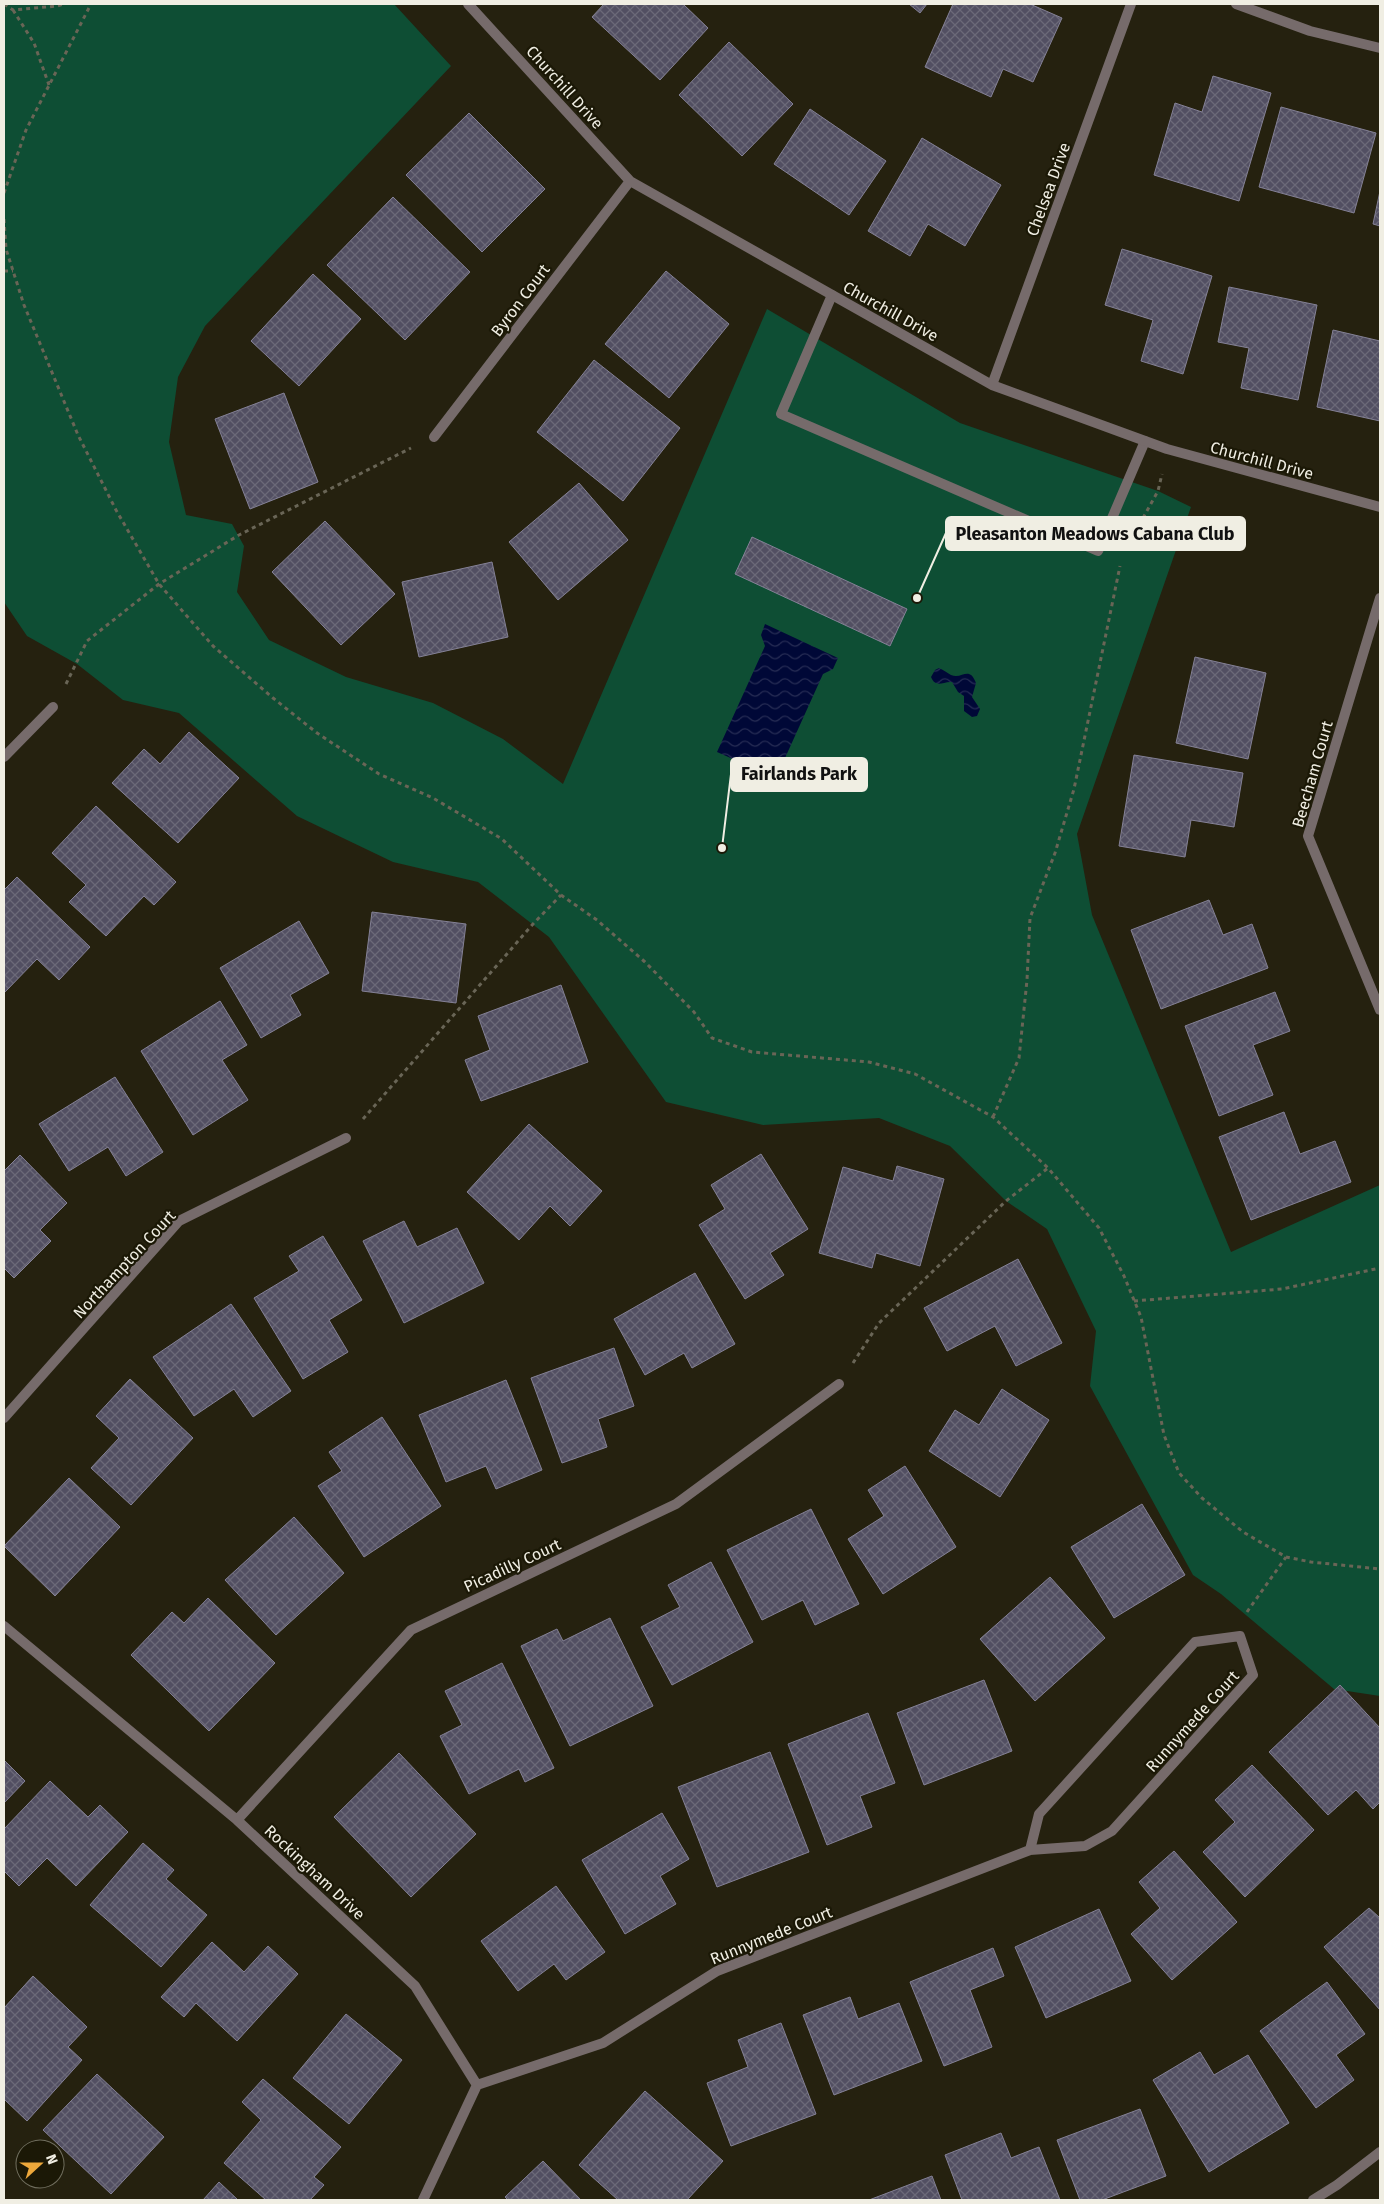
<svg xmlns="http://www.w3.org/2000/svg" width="1384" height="2204" font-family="'Fira Sans',sans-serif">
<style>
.park{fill:#0e4e34}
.water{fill:url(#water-waves)}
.building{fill:url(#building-cross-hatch);stroke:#848196}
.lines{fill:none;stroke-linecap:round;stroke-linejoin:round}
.path{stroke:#696556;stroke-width:3;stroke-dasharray:4 4;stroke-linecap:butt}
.lane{stroke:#766b6b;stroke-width:10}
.street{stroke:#766b6b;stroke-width:10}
.labels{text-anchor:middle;stroke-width:4.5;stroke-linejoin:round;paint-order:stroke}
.street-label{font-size:16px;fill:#f0eee3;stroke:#1b1806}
.leader{fill:none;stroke:#f0eee3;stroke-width:2}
.callout-dot{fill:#f0eee3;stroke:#1b1806;stroke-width:2}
.callout{fill:#f0eee3;stroke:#f0eee3;stroke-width:2}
.callout-label{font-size:18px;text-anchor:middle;font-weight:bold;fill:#111}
</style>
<defs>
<pattern id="water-waves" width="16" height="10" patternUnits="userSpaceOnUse" patternTransform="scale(1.25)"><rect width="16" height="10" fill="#000837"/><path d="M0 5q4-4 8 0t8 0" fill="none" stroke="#262c54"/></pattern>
<pattern id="building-cross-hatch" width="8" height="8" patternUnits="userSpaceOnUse" patternTransform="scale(1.25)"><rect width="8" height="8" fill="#524f62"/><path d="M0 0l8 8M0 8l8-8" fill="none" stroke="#6b6978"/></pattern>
</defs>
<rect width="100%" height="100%" fill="#25210f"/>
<path class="park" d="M4,4H394L451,66L205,326L178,377L169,442L186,515L232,524L244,546L237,592L269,640L346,677L433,703L503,739L563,784L767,309L960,423L1158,491L1191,507L1077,834L1092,915L1231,1252L1380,1185V1696L1334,1689L1221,1594L1193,1575L1090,1386L1096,1331L1047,1229L1006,1201L950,1146L879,1118L763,1125L666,1102L549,937L478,882L393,862L297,816L179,713L123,700L77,664L27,636L4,602Z"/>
<path class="water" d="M765,624L838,658L833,669L823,674L776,778L717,752L765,646L761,635Z
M939,668C944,670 947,673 951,675C962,680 969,665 976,683L972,697L980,709L977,716L972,717L964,711V696L958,692L952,682C943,681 936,689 931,677L935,670Z"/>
<path class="building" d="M604,4H683L708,28L660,80L592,17Z
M909,4H927L920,13Z
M953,4H1030L1062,18L1033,82L1003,69L991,97L925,67Z
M729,42L793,104L742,156L679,95Z
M1213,76L1271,93L1239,201L1154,175L1175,103L1202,112Z
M1281,107L1376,133L1354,213L1259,187Z
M810,109L886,161L849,215L774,164Z
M469,113L545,189L482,252L406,175Z
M922,138L1001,185L965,246L928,224L910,256L868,231Z
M1380,191V226L1373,224Z
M393,197L470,272L405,340L327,265Z
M1122,249L1212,276L1183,374L1141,361L1153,320L1105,305Z
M666,271L729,324L669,398L605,344Z
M313,274L361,319L299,386L251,341Z
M1229,287L1317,305L1298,400L1241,388L1249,348L1218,342Z
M1333,330L1380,341V421L1317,407Z
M594,360L680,428L623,501L537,432Z
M284,393L318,482L250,509L215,419Z
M579,483L628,540L558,600L509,542Z
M325,521L395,594L341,645L272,572Z
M752,537L907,609L890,646L735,574Z
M492,562L508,637L419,657L402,582Z
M1195,657L1266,673L1248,759L1176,743Z
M189,732L239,778L178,843L112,783L144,749L160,764Z
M1134,755L1243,773L1234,827L1191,820L1185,857L1119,846Z
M96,806L176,882L154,905L144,896L106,936L69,902L86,885L52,853Z
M17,877L90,947L59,980L37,959L4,993V890Z
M1209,900L1223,935L1252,924L1268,968L1161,1009L1131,930Z
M372,912L466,924L456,1003L362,991Z
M299,921L329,973L290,995L301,1015L261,1038L220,968Z
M561,985L588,1062L481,1101L465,1060L490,1050L478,1016Z
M1275,992L1290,1031L1253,1045L1273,1095L1219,1116L1185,1026Z
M220,1001L247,1045L222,1060L248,1100L193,1135L141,1051Z
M115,1077L163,1152L126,1176L108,1147L69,1171L39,1124Z
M1284,1112L1300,1154L1335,1141L1351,1182L1251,1220L1219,1137Z
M529,1124L602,1191L570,1226L550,1206L519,1240L467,1192Z
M761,1154L808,1229L770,1253L784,1275L745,1299L699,1225L725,1209L711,1185Z
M20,1155L67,1203L40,1230L51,1241L14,1278L4,1268V1171Z
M897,1166L944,1179L920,1266L876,1253L872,1268L819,1253L843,1167L893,1181Z
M404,1221L417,1247L457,1228L484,1283L404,1323L363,1241Z
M323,1236L362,1300L329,1320L348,1352L303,1379L254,1298L299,1271L289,1256Z
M1018,1259L1062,1343L1016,1366L995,1326L947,1351L924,1308Z
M695,1273L735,1344L692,1368L684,1353L645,1375L614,1319Z
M231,1304L291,1391L253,1417L234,1389L194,1416L153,1357Z
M614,1348L634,1406L598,1419L607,1447L562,1463L531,1378Z
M130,1379L193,1438L131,1505L91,1468L119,1438L96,1416Z
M506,1380L542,1470L496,1489L486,1466L446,1482L419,1415Z
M1002,1389L1049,1420L1000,1497L929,1451L955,1410L979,1425Z
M382,1417L441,1506L364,1557L318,1486L342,1471L329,1452Z
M905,1466L956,1547L883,1594L848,1539L884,1516L868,1490Z
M69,1478L120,1527L55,1596L4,1546Z
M1142,1504L1185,1575L1114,1618L1071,1547Z
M811,1509L859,1604L815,1625L803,1600L762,1620L727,1550Z
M294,1517L344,1573L276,1635L225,1580Z
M711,1562L753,1642L672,1685L641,1627L680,1607L668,1585Z
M1050,1577L1105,1638L1035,1701L980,1639Z
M208,1598L275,1663L209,1731L131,1655L172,1612L184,1623Z
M610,1618L653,1706L570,1746L521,1646L557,1629L563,1641Z
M502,1663L554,1768L525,1782L519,1769L469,1794L440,1736L462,1725L445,1691Z
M984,1680L1012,1751L924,1785L897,1713Z
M1340,1685L1380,1728V1802L1373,1809L1356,1790L1328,1815L1269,1752Z
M868,1713L895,1783L860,1796L872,1827L827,1845L788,1744Z
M770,1752L809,1852L717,1887L678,1787Z
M399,1753L476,1834L411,1897L334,1817Z
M4,1760L25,1781L4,1803Z
M1252,1765L1314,1830L1245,1897L1203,1852L1235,1822L1215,1800Z
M50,1781L88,1817L100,1805L128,1832L76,1886L47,1858L19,1886L4,1871V1829Z
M662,1813L689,1859L660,1876L676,1904L625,1934L582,1860Z
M143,1843L174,1870L166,1879L207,1915L161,1967L90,1905Z
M1174,1851L1237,1922L1172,1980L1131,1934L1160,1908L1139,1882Z
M556,1886L605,1952L566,1980L554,1964L518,1991L481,1941Z
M1369,1908L1380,1918V2010L1324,1947Z
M1099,1909L1131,1981L1046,2018L1015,1947Z
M212,1942L244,1972L268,1946L298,1974L237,2041L196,2003L184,2017L161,1997Z
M993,1948L1004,1976L970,1990L992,2047L944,2066L910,1982Z
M33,1976L87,2027L68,2047L82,2060L27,2121L4,2099V2008Z
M1327,1982L1365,2034L1336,2055L1354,2080L1316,2108L1260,2031Z
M850,1997L858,2019L899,2003L922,2061L834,2095L803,2015Z
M346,2014L402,2060L349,2124L293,2078Z
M781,2023L816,2114L731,2146L707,2083L748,2067L738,2040Z
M1200,2052L1214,2075L1248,2055L1289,2123L1209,2172L1153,2080Z
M97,2074L164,2137L111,2194L43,2130Z
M263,2079L341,2147L314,2177L324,2185L310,2200H266L224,2163L261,2120L242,2102Z
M645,2091L723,2161L687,2200H618L579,2165Z
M1140,2109L1166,2176L1102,2200H1080L1057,2140Z
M1001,2133L1011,2158L1039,2147L1060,2200H962L945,2155Z
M543,2161L581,2200H508L505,2197Z
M932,2176L941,2200H869Z
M219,2182L238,2200H203Z"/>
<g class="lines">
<path class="path" d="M4,4L13,10L57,6L64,4
M13,10L34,43L49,85
M4,193L26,130L91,4
M4,219L6,249L24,305L78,435L116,510L159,584L213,646L273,698L317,733L379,774L433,798L502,839L561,895L597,920L645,962L694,1012L712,1038L752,1052L869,1062L915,1074L993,1117L1048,1168L1099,1228L1124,1276L1141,1317L1164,1435L1179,1473L1202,1498L1243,1532L1286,1557L1311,1562L1380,1569
M4,271H13
M1143,518L1158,491L1162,474
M66,684L87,641L159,584L239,535L411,448
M993,1117L1019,1058L1027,980L1030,918L1055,853L1074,789L1120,566
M363,1119L533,924L561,895
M1134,1301L1282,1289L1380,1268
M853,1363L879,1323L1006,1201L1048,1168
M1247,1612L1286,1557"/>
<path class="lane" d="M832,295L781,414L1098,551L1145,441"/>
<path class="street" d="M468,4L630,181L992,385L1167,449L1380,507
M1236,4L1310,31L1380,48
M992,385L1131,4
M434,437L630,181
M1380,598L1308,836L1380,1010
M4,757L53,707
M4,1418L179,1221L346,1138
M4,1626L237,1820L415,1986L477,2085
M237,1820L411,1630L676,1504L839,1384
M477,2085L603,2043L717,1971L1030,1850L1085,1846L1112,1831L1253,1675L1240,1636L1195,1642L1039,1814L1030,1850
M423,2200L477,2085
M1313,2200L1337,2185L1380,2152"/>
</g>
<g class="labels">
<g class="street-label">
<text transform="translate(565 87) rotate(48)" y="6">Churchill Drive</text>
<text transform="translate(1048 189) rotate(-70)" y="6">Chelsea Drive</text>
<text transform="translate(520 300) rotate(-53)" y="6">Byron Court</text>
<text transform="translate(891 311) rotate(29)" y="6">Churchill Drive</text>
<text transform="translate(1262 460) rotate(15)" y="6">Churchill Drive</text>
<text transform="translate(1312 774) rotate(-74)" y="6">Beecham Court</text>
<text transform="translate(124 1264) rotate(-47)" y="6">Northampton Court</text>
<text transform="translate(512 1565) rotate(-25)" y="6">Picadilly Court</text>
<text transform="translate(1192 1721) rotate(-48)" y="6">Runnymede Court</text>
<text transform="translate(315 1872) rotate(43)" y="6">Rockingham Drive</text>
<text transform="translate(771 1935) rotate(-22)" y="6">Runnymede Court</text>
</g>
</g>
<path class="leader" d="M917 598L946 533M722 848L731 774"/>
<g class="callout-dot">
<circle cx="917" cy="598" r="5"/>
<circle cx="722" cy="848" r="5"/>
</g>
<g class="callout">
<rect x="946" y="517" width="299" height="33" rx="5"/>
<rect x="731" y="758" width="136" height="33" rx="5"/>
</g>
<g class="callout-label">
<text x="1095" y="540">Pleasanton Meadows Cabana Club</text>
<text x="799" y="780">Fairlands Park</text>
</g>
<rect width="1384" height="2204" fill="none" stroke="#f0eee3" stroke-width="10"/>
<g transform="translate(40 2164) rotate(69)"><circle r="24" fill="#1b1806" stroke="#706e5e"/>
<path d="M0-4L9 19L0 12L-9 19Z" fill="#eda83b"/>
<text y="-8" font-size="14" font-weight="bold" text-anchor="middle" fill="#f0eee3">N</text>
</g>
</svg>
